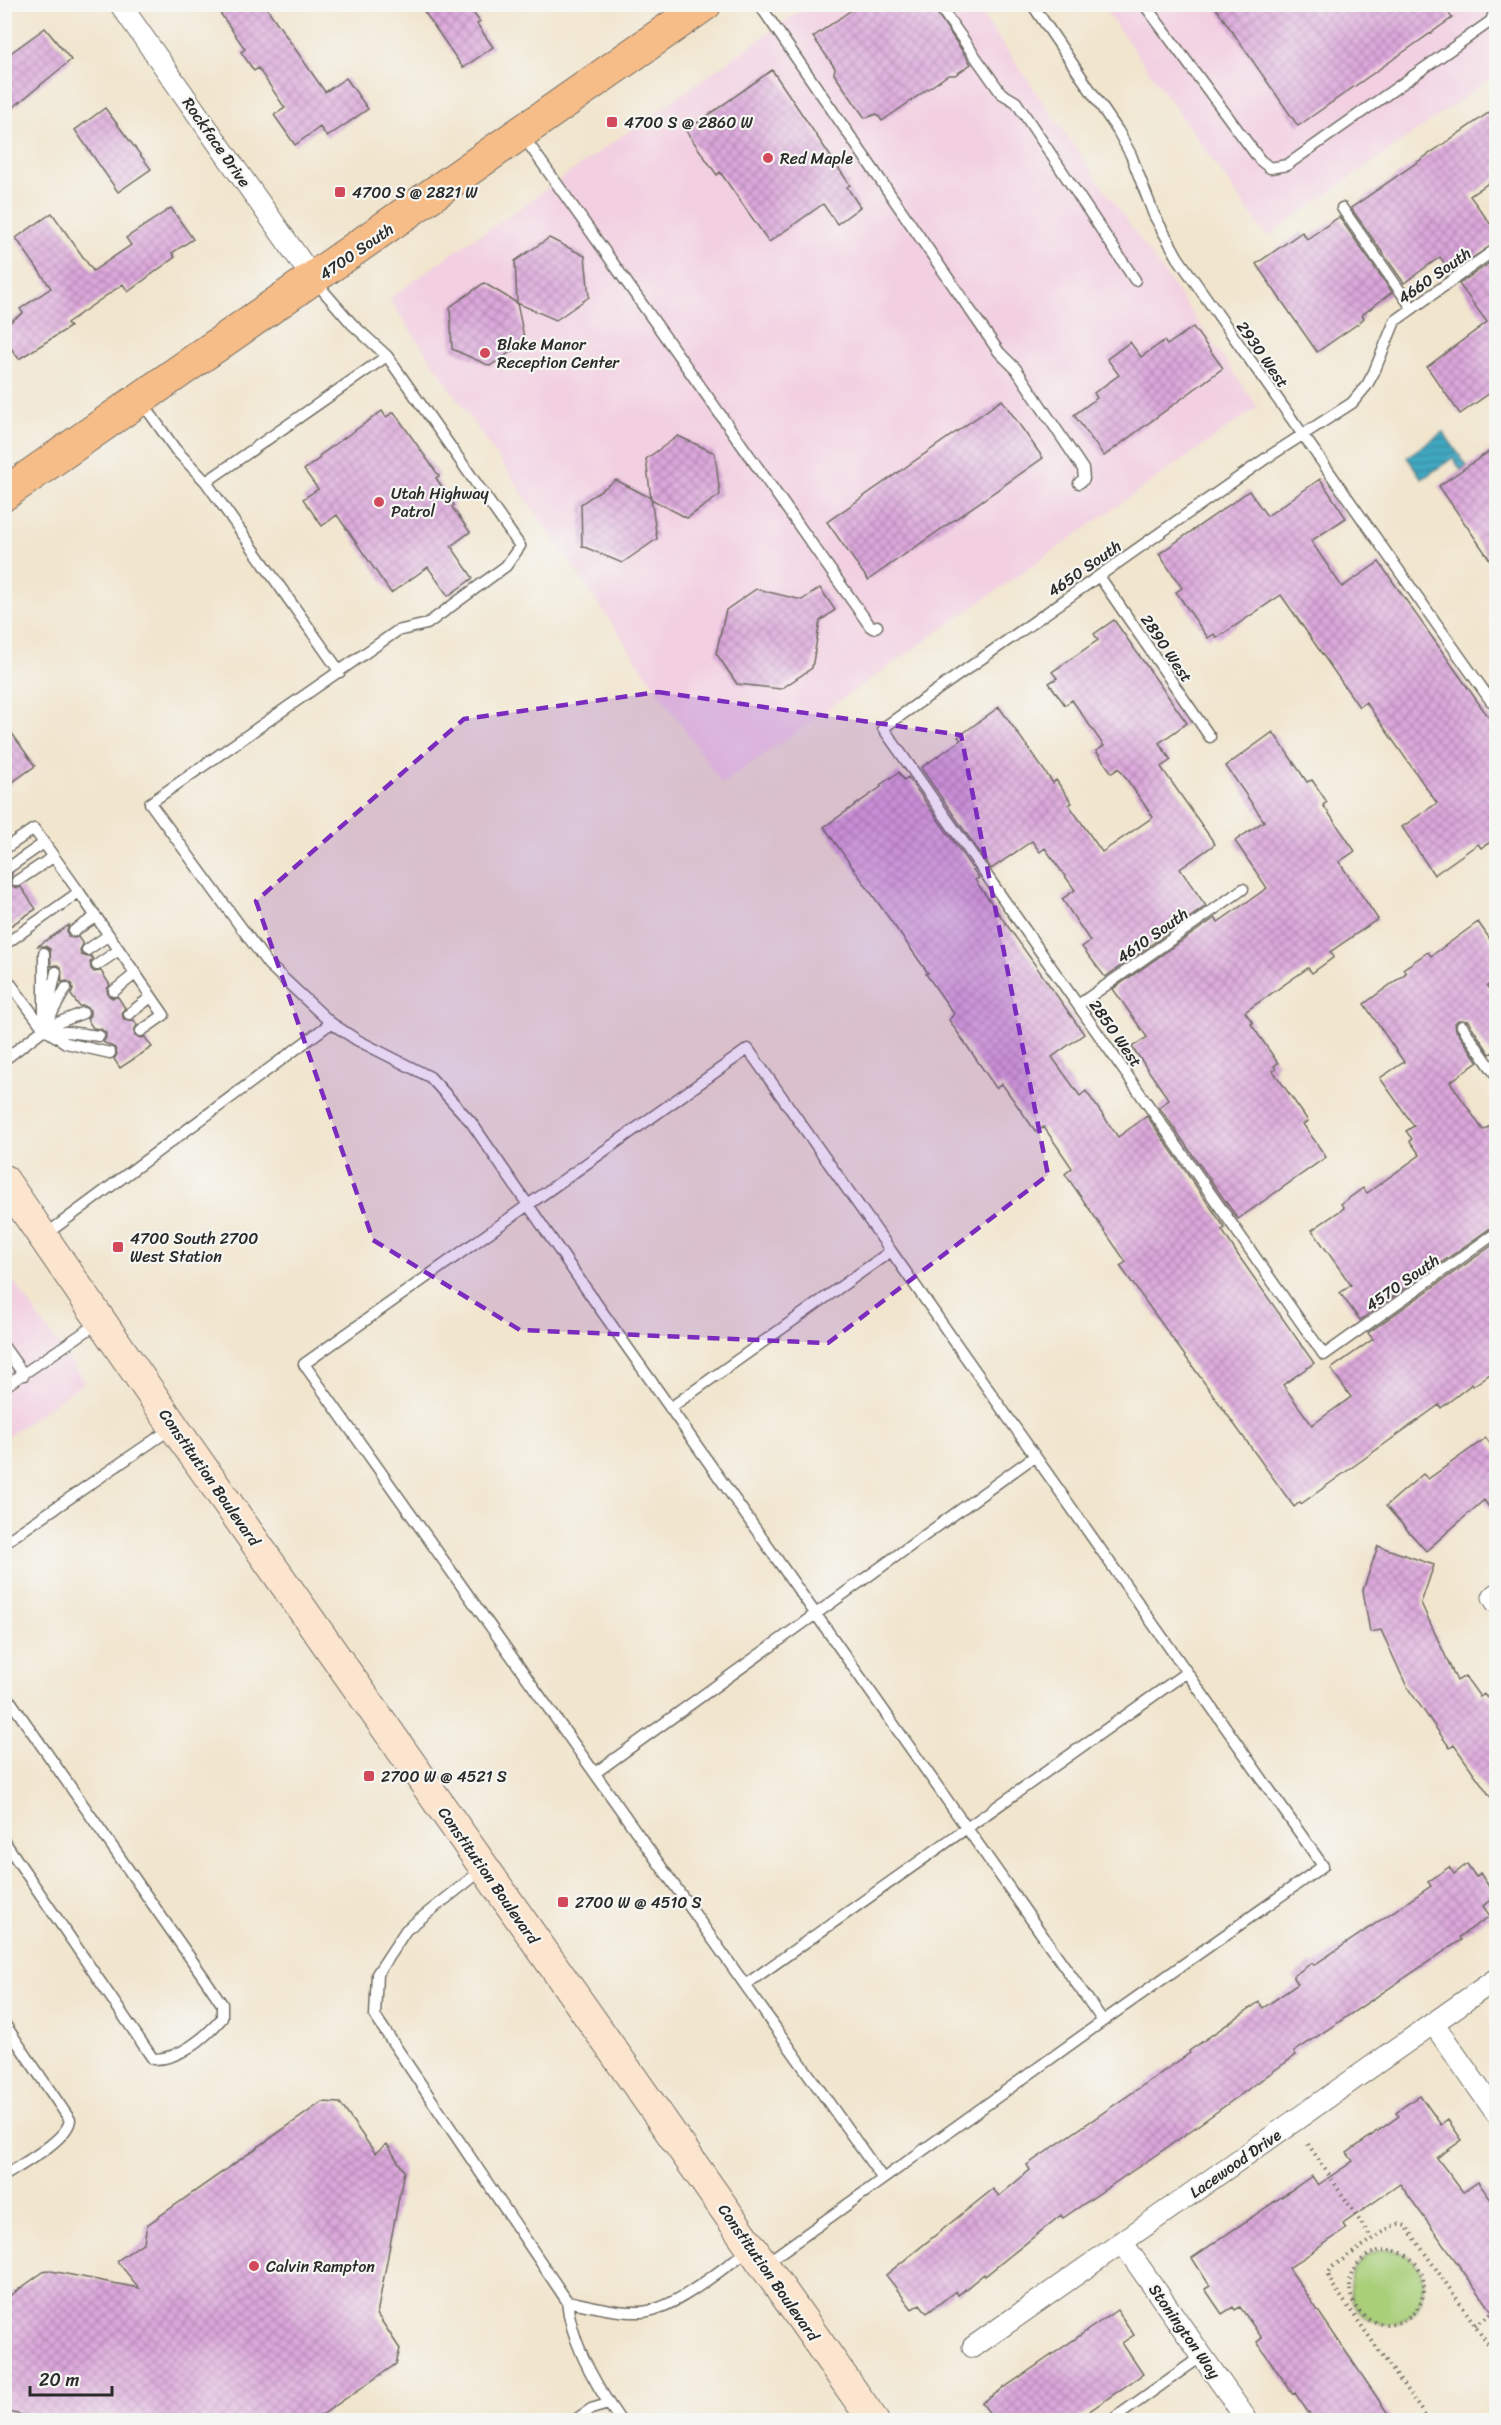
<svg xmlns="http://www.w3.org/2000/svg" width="1501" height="2425" font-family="Sriracha,sans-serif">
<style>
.built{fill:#f2cfe1}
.green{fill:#a9cf79;stroke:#6a7d52;stroke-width:1.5}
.water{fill:url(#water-rules);stroke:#366a76;stroke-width:1.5}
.building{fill:url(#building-cross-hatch)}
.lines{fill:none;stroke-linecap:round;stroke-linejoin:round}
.lane-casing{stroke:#706c64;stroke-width:13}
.street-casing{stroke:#706c64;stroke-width:23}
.secondary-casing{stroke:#706c64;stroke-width:32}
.primary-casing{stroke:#706c64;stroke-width:35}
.path{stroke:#706c64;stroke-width:4;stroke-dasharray:1.5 4.5;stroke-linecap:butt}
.lane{stroke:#fff;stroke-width:10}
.street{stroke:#fff;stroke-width:21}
.secondary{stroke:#fce5cf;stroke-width:30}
.primary{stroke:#f7bd88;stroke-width:33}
.marked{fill:#7b2cbf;fill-opacity:0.2;stroke:#7b2cbf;stroke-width:4.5;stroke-dasharray:12 8;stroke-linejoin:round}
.poi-dot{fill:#d1495b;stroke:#f6f6f2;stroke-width:2}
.labels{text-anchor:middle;stroke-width:4.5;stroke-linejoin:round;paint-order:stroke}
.poi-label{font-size:16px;fill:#2b2b2b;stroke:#f6f6f2;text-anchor:start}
.street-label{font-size:16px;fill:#2b2b2b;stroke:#f6f6f2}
</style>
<defs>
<pattern id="water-rules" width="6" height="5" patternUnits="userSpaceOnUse" patternTransform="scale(1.5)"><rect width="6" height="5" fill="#41a8c1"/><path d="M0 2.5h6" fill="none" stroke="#37899d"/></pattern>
<pattern id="building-cross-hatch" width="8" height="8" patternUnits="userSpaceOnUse" patternTransform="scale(1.5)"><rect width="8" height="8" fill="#dca7db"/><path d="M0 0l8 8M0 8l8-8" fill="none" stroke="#b388b2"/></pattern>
</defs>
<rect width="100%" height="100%" fill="#f6f6f2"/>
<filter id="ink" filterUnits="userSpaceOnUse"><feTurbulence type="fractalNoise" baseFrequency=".0167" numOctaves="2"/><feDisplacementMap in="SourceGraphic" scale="12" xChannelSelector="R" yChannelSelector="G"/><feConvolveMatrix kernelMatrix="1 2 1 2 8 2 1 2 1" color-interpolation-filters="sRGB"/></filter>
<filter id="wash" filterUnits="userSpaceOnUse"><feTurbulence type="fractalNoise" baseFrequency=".008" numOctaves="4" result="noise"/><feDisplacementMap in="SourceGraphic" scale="24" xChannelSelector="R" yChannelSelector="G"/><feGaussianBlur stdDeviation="1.35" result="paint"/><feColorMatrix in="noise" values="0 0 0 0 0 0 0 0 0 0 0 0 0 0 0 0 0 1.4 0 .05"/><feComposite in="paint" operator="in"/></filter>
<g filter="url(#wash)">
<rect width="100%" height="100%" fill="#f1e5ce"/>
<path class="built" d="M808,5H975L1258,407L722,784L389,299L475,237L487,231Z
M1102,5H1496V75L1267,237Z
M4,1268L85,1382L5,1438H4Z"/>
<path class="green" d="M1350 2287a37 37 0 1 1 74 0a37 37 0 1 1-74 0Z"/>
<path class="water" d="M1443,432L1467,466L1461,470L1453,458L1422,479L1407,457Z"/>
<g id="blocks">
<path class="building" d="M214,4H264L325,92L346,78L368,109L327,137L320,127L295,145L274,115L285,108L258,68L254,71L241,52L245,49Z
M419,4H467L480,22L477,24L493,47L463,68Z
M860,4H931L971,64L955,75H948L882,121L877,114L865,118L834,74L835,68L813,37Z
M1213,4H1443L1452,18L1298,126Z
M45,28L71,60L4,115V58Z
M772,70L850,185L847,187L860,207L837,224L823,204L769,242L720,172L717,175L686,131Z
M1497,107V177L1470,196L1497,233V242L1451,272L1440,257L1404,283L1351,208Z
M105,108L151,169L118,192L75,130Z
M171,208L193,239L172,253L175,257L128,292L123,284L67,323L70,327L19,359L4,339V326L23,313L20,309L51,288L16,238L52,213L93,271L131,245L126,238Z
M1339,217L1392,292L1362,315L1364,318L1359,323L1317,352L1256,264L1302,232L1307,239Z
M549,238L585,256L589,297L556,320L517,303L515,261Z
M1497,258V388L1460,414L1427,367L1487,322L1459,284Z
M484,283L517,303L525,342L490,366L452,349L450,307Z
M1193,327L1223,368L1104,456L1074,415L1097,398L1094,393L1119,375L1107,359L1130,342L1141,357L1164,341L1167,345Z
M1002,400L1043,458L868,580L827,522Z
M382,411L386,417L394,412L439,476L436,478L454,505L452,507L470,532L451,546L473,578L448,596L428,567L391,593L337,515L322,526L303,499L318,489L304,470L320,458L319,456Z
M678,436L715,453L720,495L687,518L651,499L646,459Z
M1497,446V570L1439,486Z
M1320,479L1346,518L1311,541L1342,587L1379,562L1497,729V838L1481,848L1478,844L1434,875L1402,827L1437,803L1366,702L1359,707L1281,595L1217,638L1214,634L1208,638L1176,592L1182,588L1159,554L1249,491L1267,516Z
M616,480L651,498L657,539L622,563L582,546L581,504Z
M820,588L835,610L820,621L812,668L781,689L737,684L716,653L726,610L756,589L802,600Z
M1114,620L1187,723L1159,743L1171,760L1161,767L1215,844L1180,869L1206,906L1105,977L1082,947L1090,941L1062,899L1075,890L1045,848L1040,852L1032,841L991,869L921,768L961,740L958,737L999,707L1053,783L1056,780L1072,803L1069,805L1102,852L1153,817L1119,768L1112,773L1096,751L1104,746L1072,700L1065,705L1049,683L1057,678L1052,672L1098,640L1094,634Z
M4,722L35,766L4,788Z
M1273,732L1307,782L1312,780L1327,802L1323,805L1355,851L1339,862L1378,919L1330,952L1334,957L1312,973L1308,968L1245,1012L1253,1023L1251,1024L1278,1063L1274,1066L1276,1069L1273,1071L1302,1112L1308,1121L1303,1124L1326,1157L1238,1219L1159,1107L1169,1100L1132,1047L1147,1037L1113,989L1215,918L1218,922L1267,888L1235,841L1264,821L1226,766Z
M899,772L904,780L908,777L979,878L975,880L1084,1034L1052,1057L1080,1096L1086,1091L1118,1137L1147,1116L1225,1228L1222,1230L1238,1255L1314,1363L1283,1385L1312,1425L1351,1397L1331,1369L1373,1339L1368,1333L1497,1242V1369L1473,1386L1472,1384L1441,1408L1439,1405L1301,1504L1300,1502L1294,1507L1120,1266L1126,1262L1065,1174L1072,1168L1044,1127L1036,1132L1002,1084L996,1088L949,1020L954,1014L926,974L928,973L824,827L881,787L880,785Z
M4,875L12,874L10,881L11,886L17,888L21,887L36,909L4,930Z
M1478,922L1497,949V979L1487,986L1497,1000V1050L1490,1054L1468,1021L1458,1020L1455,1023L1456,1030L1478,1062L1450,1082L1483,1130L1497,1122V1226L1492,1227L1360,1320L1340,1293L1351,1285L1312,1230L1344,1208L1341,1204L1363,1188L1367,1193L1420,1155L1410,1141L1412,1139L1406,1131L1414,1126L1380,1078L1404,1062L1364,1004L1406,973L1403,969L1428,952L1431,956Z
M69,925L67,931L68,936L74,938L78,937L83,944L80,950L81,955L87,957L91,956L93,959L90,962L91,969L94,972L101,971L110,985L107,989L108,995L112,998L118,997L125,1008L122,1012L123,1018L127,1021L134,1020L137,1025L134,1031L135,1036L141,1038L145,1037L152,1047L120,1068L114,1059L117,1054L115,1048L103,1042L106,1038V1033L101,1029L93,1028L87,1019L90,1015V1010L85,1006H79L71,995L73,989L72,984L67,981L62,982L61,967L57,965L51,966L50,949L45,946H38Z
M1486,1438L1497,1453V1518L1484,1500L1426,1551L1386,1506L1423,1474L1428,1479Z
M1378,1546L1434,1565L1421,1603L1457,1681L1465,1676L1480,1697L1484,1694L1487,1698L1489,1696L1497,1708V1806L1454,1745L1450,1748L1407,1687L1381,1630L1370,1632L1363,1590Z
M1467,1864L1476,1877L1480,1873L1496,1897L1483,1906L1490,1916L1459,1937L1461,1940L1294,2052L1296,2055L1172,2144L1063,2218L1061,2215L985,2276L984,2274L958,2295L956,2291L927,2313L920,2304L912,2309L886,2275L993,2189L999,2196L1030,2170L1027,2165L1190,2053L1189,2051L1259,2002L1263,2008L1298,1984L1293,1976L1312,1963L1314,1965L1431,1886L1428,1882L1449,1867L1454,1874Z
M1420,2095L1441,2125L1448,2120L1462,2140L1437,2158L1463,2192L1478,2182L1497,2208V2318L1400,2184L1343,2224L1346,2229L1289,2268L1393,2421H1314L1295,2393L1293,2394L1257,2342L1262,2338L1240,2307L1235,2310L1233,2307L1222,2314L1205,2289L1210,2286L1192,2258L1312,2176L1318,2185L1353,2161L1347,2153L1399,2116L1396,2112Z
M322,2102L340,2103L375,2153L387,2144L404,2171L377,2314L400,2349L396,2364L313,2421H49L4,2411V2300L46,2270L139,2288L117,2261L144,2242L147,2225Z
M1117,2310L1134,2335L1122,2343L1143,2374L1075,2421H995L982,2403Z"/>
</g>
</g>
<g filter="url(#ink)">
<use href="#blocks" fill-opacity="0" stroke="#706c64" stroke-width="1.5"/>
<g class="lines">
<defs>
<path id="lane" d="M759,4L999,352L1016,369L1083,469L1084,479L1079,483
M938,4L1001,93L1016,102L1135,280
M1032,4L1118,131L1131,155L1154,215L1178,258L1491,701L1496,704
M1148,4L1147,8L1260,160L1270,168L1287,165L1491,21L1495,10L1493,4
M523,136L870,626L873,628L877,626
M1342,208L1412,308
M1496,249L1395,321L1374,372L1367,385L1352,403L1265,459L883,728L1324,1355L1496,1233
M314,280L352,324L387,356L520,546L506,566L427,624L397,631L150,803L268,964L331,1023L357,1040L430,1077L471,1122L577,1276L1103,2021
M142,402L175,449L206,482L340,672
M206,482L387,356
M1099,576L1210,737
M4,849L34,829L79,892
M8,868L44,843
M17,881L53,857
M74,931L95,917
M4,945L79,892L164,1015L141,1031
M87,950L109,935
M44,953V1028
M97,965L119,950
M4,975L44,1029L99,1036
M114,991L135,974
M1078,1005L1243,889
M48,1008L56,972
M129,1014L151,997
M49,1018L66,988
M1462,1026L1496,1075
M47,1027L83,1013
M4,1060L44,1029L66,1043L110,1053
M45,1235L331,1023
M4,1347L24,1375
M4,1387L101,1321
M670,1408L891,1251L1323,1866L1103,2021L766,2263
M4,1543L172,1428
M4,1692L205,1979L222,2004V2018C206,2037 179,2060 153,2059L4,1841
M595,1773L1035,1456
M482,1870L406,1930L377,1974L375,2016L567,2301C591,2306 617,2313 641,2312C675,2310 722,2268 750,2249
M745,1985L1187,1672
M4,2023L70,2120C67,2140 22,2164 4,2176
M883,2179L304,1364L748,1049L891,1251
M567,2301C571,2343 596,2386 620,2420
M575,2420L591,2409L608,2404
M1112,2420L1202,2356"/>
<path id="street" d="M120,4L314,280
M1496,1594L1493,1597L1496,1602
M1433,2023L1496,2113
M1122,2242L1247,2420
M973,2347L1496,1979"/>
<path id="secondary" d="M4,1180L174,1427L873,2420"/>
<path id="primary" d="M4,494L705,4"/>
</defs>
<use href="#lane" class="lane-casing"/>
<use href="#street" class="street-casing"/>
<use href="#secondary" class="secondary-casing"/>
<use href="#primary" class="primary-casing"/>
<path class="path" d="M1308,2144L1372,2239
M1350 2287a37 37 0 1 1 74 0a37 37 0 1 1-74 0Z
M1475,2325L1496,2310
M1428,2420L1332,2284L1328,2274L1332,2267L1392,2226L1399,2224L1406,2226L1496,2355"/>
<use href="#lane" class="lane"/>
<use href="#street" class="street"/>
<use href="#secondary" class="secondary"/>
<use href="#primary" class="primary"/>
</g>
</g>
<path class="marked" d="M658,692L961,735L1048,1175L828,1343L520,1330L373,1240L256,901L464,719Z"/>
<g class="poi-dot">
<rect x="606" y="116" width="12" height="12" rx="3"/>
<circle cx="768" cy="158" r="6"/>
<rect x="334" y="186" width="12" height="12" rx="3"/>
<circle cx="485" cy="353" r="6"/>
<circle cx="379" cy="502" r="6"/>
<rect x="112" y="1241" width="12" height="12" rx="3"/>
<rect x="363" y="1770" width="12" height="12" rx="3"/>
<rect x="557" y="1896" width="12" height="12" rx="3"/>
<circle cx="254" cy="2266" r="6"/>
</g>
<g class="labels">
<g class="poi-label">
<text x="624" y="128">4700 S @ 2860 W</text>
<text x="780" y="164">Red Maple</text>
<text x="352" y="198">4700 S @ 2821 W</text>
<text x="497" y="350">Blake Manor<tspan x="497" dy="18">Reception Center</tspan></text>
<text x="391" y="499">Utah Highway<tspan x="391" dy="18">Patrol</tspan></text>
<text x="130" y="1244">4700 South 2700<tspan x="130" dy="18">West Station</tspan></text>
<text x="381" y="1782">2700 W @ 4521 S</text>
<text x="575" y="1908">2700 W @ 4510 S</text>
<text x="266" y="2272">Calvin Rampton</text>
</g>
<g class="street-label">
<text transform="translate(217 142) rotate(55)" y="6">Rockface Drive</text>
<text transform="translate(356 251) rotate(-35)" y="6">4700 South</text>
<text transform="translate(1434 275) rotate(-35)" y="6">4660 South</text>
<text transform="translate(1263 354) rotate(55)" y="6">2930 West</text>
<text transform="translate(1084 568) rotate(-35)" y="6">4650 South</text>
<text transform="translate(1167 648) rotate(56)" y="6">2890 West</text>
<text transform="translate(1152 935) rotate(-35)" y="6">4610 South</text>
<text transform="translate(1116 1033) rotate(55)" y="6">2850 West</text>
<text transform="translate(1402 1282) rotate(-35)" y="6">4570 South</text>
<text transform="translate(210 1477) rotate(55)" y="6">Constitution Boulevard</text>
<text transform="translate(489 1875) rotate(55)" y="6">Constitution Boulevard</text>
<text transform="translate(1235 2163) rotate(-35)" y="6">Lacewood Drive</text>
<text transform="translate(769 2272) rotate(55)" y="6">Constitution Boulevard</text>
<text transform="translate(1185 2331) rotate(55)" y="6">Stonington Way</text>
</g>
</g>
<rect width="1501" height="2425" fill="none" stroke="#f6f6f2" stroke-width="24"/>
<path d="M30 2386v9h82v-9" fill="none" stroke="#2b2b2b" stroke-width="3"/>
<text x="39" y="2386" font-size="18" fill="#2b2b2b" stroke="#f6f6f2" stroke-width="4.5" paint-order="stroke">20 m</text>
</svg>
